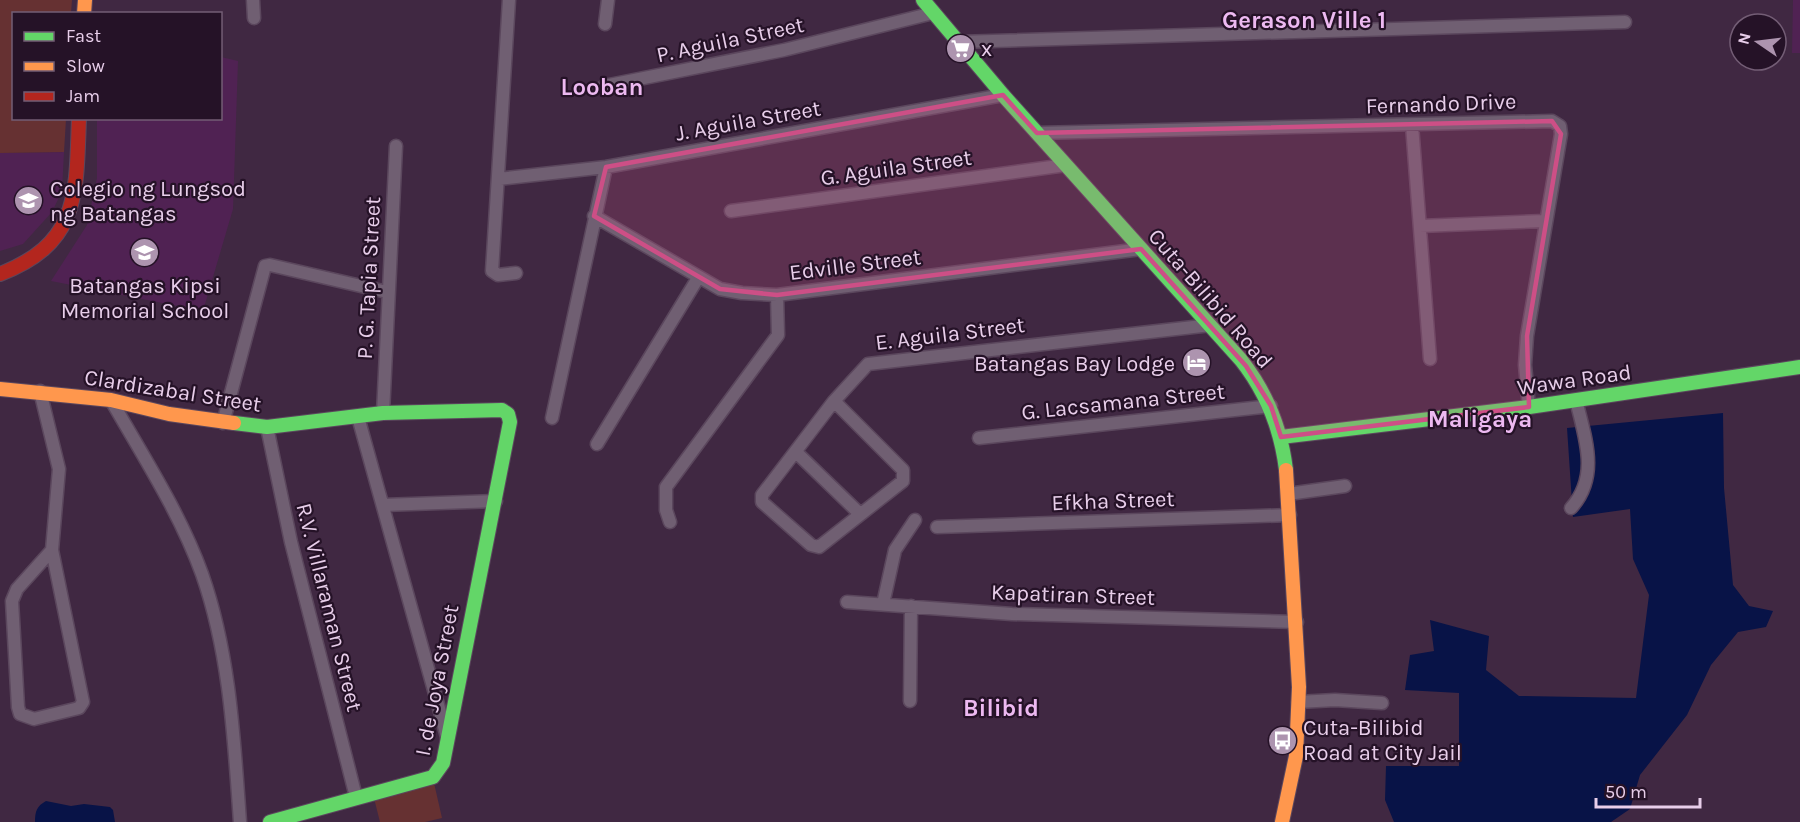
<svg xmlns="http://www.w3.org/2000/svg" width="1800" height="822" font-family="Karla,sans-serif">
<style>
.built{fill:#502253}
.green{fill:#663132}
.water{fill:#081347}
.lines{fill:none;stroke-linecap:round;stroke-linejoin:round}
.street-casing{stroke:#5b475d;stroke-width:15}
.fast-casing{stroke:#5b475d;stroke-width:16}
.slow-casing{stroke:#5b475d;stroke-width:16}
.jam-casing{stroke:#5b475d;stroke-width:16}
.street{stroke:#705f72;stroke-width:12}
.fast{stroke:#63d668;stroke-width:14}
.slow{stroke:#ff974d;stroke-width:14}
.jam{stroke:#b3261e;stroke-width:14}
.marked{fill:#cd4f86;fill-opacity:0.2;stroke:#cd4f86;stroke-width:4.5;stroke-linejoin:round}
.labels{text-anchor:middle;stroke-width:4.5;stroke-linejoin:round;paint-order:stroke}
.street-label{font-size:22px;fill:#e8ceea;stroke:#251227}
.poi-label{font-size:22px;fill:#e8ceea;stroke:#251227;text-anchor:start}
.neighbourhood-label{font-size:24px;font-weight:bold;fill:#edb9f1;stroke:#251227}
</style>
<rect width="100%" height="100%" fill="#402842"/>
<path class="built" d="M1793,0H1800V53H1792Z
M221,57L238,61L233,209L203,311L51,281L87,225L97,178V119L220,118Z
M64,152L62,191L52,212L23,244L0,251V153Z"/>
<path class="green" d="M0,0H72L71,13L14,14V118L66,119L64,152L0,153Z
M434,783L442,818L425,822H380L374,798Z"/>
<path class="water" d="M1723,413L1724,488L1733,585L1749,606L1773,611L1766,627L1738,632L1711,665L1687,715L1640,775L1630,809L1611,822H1394L1385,800L1386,766H1459V693L1405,690L1410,655L1434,651L1430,620L1489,636L1486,670L1519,696L1636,698L1649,595L1633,559L1630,509L1573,517L1567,428Z
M46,801L71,806L84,804L110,807L113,810L115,822H35C35,811 37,806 46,801Z"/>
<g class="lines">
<defs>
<path id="street" d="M253,0L254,18
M509,0L492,271L498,275L516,273
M605,24L608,0
M958,42L1625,22
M604,86L784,50L933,13
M1412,125L1430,359
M1037,133L1552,121L1560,126L1561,134L1527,336L1525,365L1529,407
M498,179L606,167L1003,95
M731,211L1066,165
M594,216L720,289L742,293L777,295L1141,249
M1420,226L1544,221
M40,391L59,469L52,550L83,702L79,708L34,719L20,714L18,707L12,601L17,589L52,550
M111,400C143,456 180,513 202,574C230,654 234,739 240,822
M834,401L903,470V481L819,547L811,545L762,502V495L834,401L868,364L1211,325
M383,413L396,146
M358,417L447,737
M552,418L606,167
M223,423L265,266L270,265L387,292
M267,427L291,542L356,797
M979,438L1271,406
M597,444L698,278
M797,453L859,513
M1288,494L1345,486
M383,505L496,501
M1571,508C1600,476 1585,438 1576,400
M670,522L666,510V487L778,335L777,295
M937,527L1290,515
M847,602L1012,614L1297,622
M883,604L895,550L915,520
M910,701L911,606
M1298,702L1335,700L1382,703"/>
<path id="fast" d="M923,0L1003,95L1241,360C1267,393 1281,428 1286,470
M234,423L267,427L383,413L502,410L508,414L510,422L443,763L433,777L270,822
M1281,437L1529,407L1800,367"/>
<path id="slow" d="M84,14L85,0
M0,389L111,400L169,414L234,423
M1282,822L1296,756L1299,687L1286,470"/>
<path id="jam" d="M0,274C80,243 76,194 79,118"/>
</defs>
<use href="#street" class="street-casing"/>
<use href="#fast" class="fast-casing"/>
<use href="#slow" class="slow-casing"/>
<use href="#jam" class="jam-casing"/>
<use href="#street" class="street"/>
<use href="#fast" class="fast"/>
<use href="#slow" class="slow"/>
<use href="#jam" class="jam"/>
</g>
<path class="marked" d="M1003,95L1037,133L1552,121L1561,134L1527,336L1529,407L1281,437L1271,406L1246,366L1141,249L777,295L720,289L594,216L606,167Z"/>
<defs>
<symbol id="supermarket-disc" viewBox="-11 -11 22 22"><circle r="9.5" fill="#ad94af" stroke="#251227"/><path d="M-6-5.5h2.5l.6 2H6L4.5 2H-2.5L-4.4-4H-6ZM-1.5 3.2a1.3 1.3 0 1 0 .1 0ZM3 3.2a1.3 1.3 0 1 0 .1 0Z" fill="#fff"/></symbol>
<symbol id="university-disc" viewBox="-11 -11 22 22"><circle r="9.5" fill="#ad94af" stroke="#251227"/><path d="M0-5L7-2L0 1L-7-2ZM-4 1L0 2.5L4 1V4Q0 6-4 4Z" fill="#fff"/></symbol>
<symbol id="school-disc" viewBox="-11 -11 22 22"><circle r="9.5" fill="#ad94af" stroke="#251227"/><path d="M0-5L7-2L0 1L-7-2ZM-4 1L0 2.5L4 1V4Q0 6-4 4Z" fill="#fff"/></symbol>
<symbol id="hotel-disc" viewBox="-11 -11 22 22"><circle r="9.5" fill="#ad94af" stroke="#251227"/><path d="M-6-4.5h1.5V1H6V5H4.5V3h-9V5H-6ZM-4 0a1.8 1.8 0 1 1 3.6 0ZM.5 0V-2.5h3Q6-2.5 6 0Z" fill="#fff"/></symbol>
<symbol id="bus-disc" viewBox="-11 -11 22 22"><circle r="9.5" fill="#ad94af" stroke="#251227"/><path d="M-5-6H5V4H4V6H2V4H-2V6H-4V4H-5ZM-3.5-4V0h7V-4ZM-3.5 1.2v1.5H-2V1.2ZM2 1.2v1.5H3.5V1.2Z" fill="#fff"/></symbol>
</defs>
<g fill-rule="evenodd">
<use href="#supermarket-disc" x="944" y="32" width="33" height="33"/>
<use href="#university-disc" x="12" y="184" width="33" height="33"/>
<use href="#school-disc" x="128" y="236" width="33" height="33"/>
<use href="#hotel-disc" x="1180" y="346" width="33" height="33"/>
<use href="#bus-disc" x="1266" y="724" width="33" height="33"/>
</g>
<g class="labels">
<g class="street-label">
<text transform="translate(730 39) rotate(-12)" y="8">P. Aguila Street</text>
<text transform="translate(1441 103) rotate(-2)" y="8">Fernando Drive</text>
<text transform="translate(748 120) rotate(-10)" y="8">J. Aguila Street</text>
<text transform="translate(896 167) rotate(-8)" y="8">G. Aguila Street</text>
<text transform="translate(855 264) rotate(-7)" y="8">Edville Street</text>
<text transform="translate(368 278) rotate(-87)" y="8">P. G. Tapia Street</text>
<text transform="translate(1211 298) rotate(49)" y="8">Cuta-Bilibid Road</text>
<text transform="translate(950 333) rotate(-7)" y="8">E. Aguila Street</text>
<text transform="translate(1574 379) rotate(-8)" y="8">Wawa Road</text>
<text transform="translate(173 390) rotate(9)" y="8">Clardizabal Street</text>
<text transform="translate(1123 401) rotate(-6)" y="8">G. Lacsamana Street</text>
<text transform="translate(1113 500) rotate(-2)" y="8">Efkha Street</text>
<text transform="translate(1073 594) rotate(2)" y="8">Kapatiran Street</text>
<text transform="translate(330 607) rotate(76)" y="8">R.V. Villaraman Street</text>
<text transform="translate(436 680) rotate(-79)" y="8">I. de Joya Street</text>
</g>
<g class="poi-label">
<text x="981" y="56">x</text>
<text x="50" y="196">Colegio ng Lungsod<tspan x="50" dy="25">ng Batangas</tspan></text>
<text x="145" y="293" text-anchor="middle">Batangas Kipsi<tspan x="145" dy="25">Memorial School</tspan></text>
<text x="1175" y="371" text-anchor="end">Batangas Bay Lodge</text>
<text x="1303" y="735">Cuta-Bilibid<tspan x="1303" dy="25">Road at City Jail</tspan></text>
</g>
<g class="neighbourhood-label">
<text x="1304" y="28">Gerason Ville 1</text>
<text x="602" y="95">Looban</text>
<text x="1480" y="427">Maligaya</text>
<text x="1001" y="716">Bilibid</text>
</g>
</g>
<rect x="12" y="12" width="210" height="108" fill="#251227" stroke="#735d75" stroke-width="1.5"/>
<rect x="24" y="32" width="30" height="9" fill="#63d668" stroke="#735d75" stroke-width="1.5"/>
<text x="66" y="42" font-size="18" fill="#e8ceea">Fast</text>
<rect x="24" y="62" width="30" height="9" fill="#ff974d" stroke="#735d75" stroke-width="1.5"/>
<text x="66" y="72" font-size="18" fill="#e8ceea">Slow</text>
<rect x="24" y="92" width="30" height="9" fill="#b3261e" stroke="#735d75" stroke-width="1.5"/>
<text x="66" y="102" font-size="18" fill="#e8ceea">Jam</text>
<g transform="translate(1758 42) rotate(284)"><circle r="28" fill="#251227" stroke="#735d75" stroke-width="1.5"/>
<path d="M0-4.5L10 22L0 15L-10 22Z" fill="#ad94af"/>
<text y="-9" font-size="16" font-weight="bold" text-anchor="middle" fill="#e8ceea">N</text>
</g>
<path d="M1596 798v9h104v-9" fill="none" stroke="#e8ceea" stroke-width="3"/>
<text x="1605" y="798" font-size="18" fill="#e8ceea" stroke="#251227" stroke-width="4.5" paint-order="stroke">50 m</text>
</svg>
